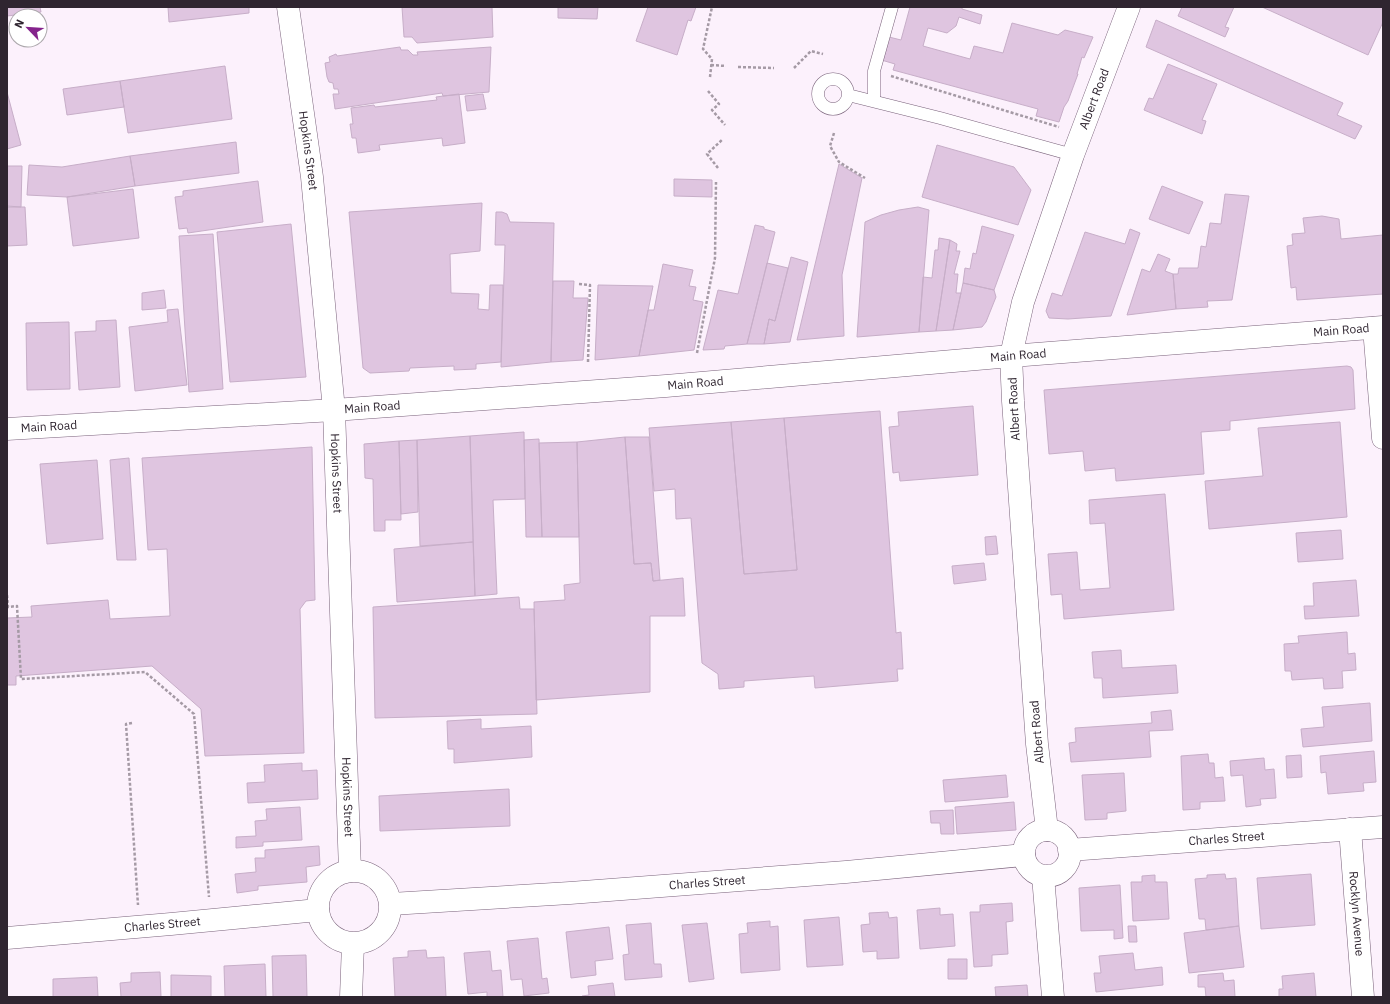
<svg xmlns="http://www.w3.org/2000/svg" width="1390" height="1004" font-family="'IBM Plex Sans',sans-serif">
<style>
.building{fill:#dfc5e0;stroke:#c7aec8}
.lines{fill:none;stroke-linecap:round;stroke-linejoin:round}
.lane-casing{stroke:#7a637b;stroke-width:13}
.street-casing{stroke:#7a637b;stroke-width:23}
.secondary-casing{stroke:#7a637b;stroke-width:23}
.path{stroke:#a59aa5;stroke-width:2.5;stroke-dasharray:3 2;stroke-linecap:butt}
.lane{stroke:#fff;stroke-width:12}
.street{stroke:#fff;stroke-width:22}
.secondary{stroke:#fff;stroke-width:22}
.labels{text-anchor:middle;stroke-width:3;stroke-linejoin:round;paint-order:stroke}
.street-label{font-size:12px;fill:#2f2530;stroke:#fff}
</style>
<rect width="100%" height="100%" fill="#fcf1fc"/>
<path class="building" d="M7,7H40L41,12L7,16Z
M168,7H249V13L169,22Z
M402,7H492L493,37L417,43L412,37H404Z
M558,7H598L597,19L558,18Z
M648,7H696L691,21L688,20L677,55L636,41Z
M910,7H962V9L982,15L980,24L959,17L956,26L947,33L928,28L923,46L970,59L974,46L1003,53L1012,23L1058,35L1065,30L1093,37L1084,58L1082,57L1077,74H1078L1068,101L1064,107L1059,122L1036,116L1038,109L893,70L895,64L878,59L885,36L901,40Z
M1182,7H1234L1225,27L1229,28L1225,37L1178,16Z
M1262,7H1383V22L1368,55Z
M1156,20L1343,103L1337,115L1362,126L1355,139L1146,47Z
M400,47L401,50H408L413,55H418L417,52L491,47L489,92L443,96L442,93L335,109L333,94H339L338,89H334L333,83L329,82L327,77L325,63L330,62L329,57L336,54L337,56Z
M1168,64L1217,84L1202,120L1206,121L1202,134L1144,110L1149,98L1153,99Z
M225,66L232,119L128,133L120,81Z
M120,81L124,107L67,115L63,89Z
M7,92L21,145L7,149Z
M459,94L465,143L443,146L442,138L379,145L380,150L358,153L356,138H352L350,124H353L351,108L374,105L375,107L437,100L436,97Z
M483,94L486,109L467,111L465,96Z
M236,142L239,173L135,186L130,156Z
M937,145L1014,167L1031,190L1018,225L922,197Z
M130,156L135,186L67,197L27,195L29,165L62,167Z
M839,164L862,178L842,275L844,336L797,340Z
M7,166H22L21,207L7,206Z
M674,179L712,180V197L674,196Z
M258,181L263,222L188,233L187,228L179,229L175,197L183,196V191Z
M1162,186L1203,202L1189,234L1149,219Z
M133,189L139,238L73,246L67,197Z
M1225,194L1249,196L1232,300L1207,301L1208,307L1176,309L1173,274H1178L1179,268H1198L1201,246L1206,247L1210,223L1221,224Z
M482,203L480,251L450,254L451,293L479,294L478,309L489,310L490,285H503L501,362L476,364V369L454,370V366L410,368L409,371L370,373L363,368L349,212Z
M7,207H25L27,245L7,246Z
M918,207L929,210L919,332L857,337L865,222L881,215L899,210Z
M496,212H502L507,214L510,222L554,223L551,362L501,367L505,245H495Z
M1322,216L1339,219L1341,239L1383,235V294L1297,300L1296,287L1291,288L1287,246L1293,245L1292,234L1305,233L1303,218Z
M291,224L306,377L230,382L217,232Z
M755,225L764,227V229L775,232L747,344L725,346L724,349L703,350L718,290L738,294Z
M982,226L1014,235L994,290L963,283L965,268L970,269L973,253L976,254Z
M1130,229L1140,233L1111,316L1068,319L1049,318L1046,311L1052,293L1062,296L1085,232L1125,244Z
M213,234L223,389L189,392L179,236Z
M939,238L950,240L936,331L919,332L923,277L932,278L935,250H938Z
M950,240L957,244L956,251H960L954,274H958L956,293H961L953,330L936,331Z
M1158,254L1170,259L1165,271L1173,274L1176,309L1127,315L1142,269L1150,272Z
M791,257L808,262L790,342L764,344L769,319L775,321Z
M767,263L788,268L775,321L769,319L764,344H747Z
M663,264L693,270L689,286L696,287L693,300L703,302L694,350L639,356L648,310H654Z
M553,281H574L573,298H588L583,360L551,362Z
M963,283L994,290L996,297L986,322L982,327L953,330Z
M598,285L653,286L639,356L595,360Z
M164,290L166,308L142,310V293Z
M178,309L187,385L135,391L129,327L168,322L167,310Z
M116,320L120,387L79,390L75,332L96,331V321Z
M69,322L70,389L27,390L26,323Z
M1347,366L1351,367L1353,370L1355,409L1230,421V430L1201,432L1204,474L1116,481L1115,468L1085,471L1083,451L1049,454L1044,390Z
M973,406L978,475L900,481L899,472L893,473L889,427L899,426L898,412Z
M880,411L896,633L901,632L903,669H897L898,681L815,688L814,676L744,681V687L719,689L718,674L702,663L691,518L676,519L675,489L654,491L649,428L731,422L744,574L797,570L784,418Z
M784,418L797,570L744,574L731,422Z
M1340,422L1347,517L1209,529L1205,481L1263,476L1258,428Z
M524,432L525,499L493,500L497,594L475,596L470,436Z
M470,436L473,542L420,546L417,440Z
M625,437L634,564L651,563L653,581L683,578L685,616H650V692L536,700L534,602L565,600L564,585L580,583L577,442Z
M625,437H649L660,580L653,581L651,563L634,564Z
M539,439L542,537H526L524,440Z
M417,440L418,512L401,514L399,441Z
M399,441L401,520H385V531H374L373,479L365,478L364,444Z
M577,442L579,537H542L539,443Z
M312,447L315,600L306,601L300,609L304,753L205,756L201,709L152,666L16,676V685H7V618L32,617L31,606L108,600L110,619L170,616L167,549L148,550L142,458Z
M129,458L136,560H117L110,460Z
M97,460L103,539L47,544L40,464Z
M1165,494L1174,610L1064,619L1062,594L1051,595L1048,554L1077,552L1080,590L1110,588L1105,523L1090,524L1089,500Z
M1341,530L1343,559L1298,562L1296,533Z
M996,536L998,554L986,555L985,537Z
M473,542L475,596L397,602L394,549Z
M984,563L986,580L954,584L952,566Z
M1356,580L1359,616L1305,619L1304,606H1314L1313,583Z
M519,597L520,609H534L537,714L375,718L373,607Z
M1347,632L1348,654L1355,653L1356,670L1342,671L1343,688L1324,689L1323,678L1292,680L1291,671H1285L1284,644L1299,643L1298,636Z
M1121,650L1122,668L1176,665L1178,693L1103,698L1102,678H1094L1092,652Z
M1370,703L1372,741L1303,747L1301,729L1324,727L1322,707Z
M1171,710L1173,730L1149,731L1151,757L1071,762L1069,743L1076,742L1075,728L1152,723L1151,712Z
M481,719V729L531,726L532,757L454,763V749H448L447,721Z
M1374,751L1376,782L1363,783L1364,791L1328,794L1326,772L1321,773L1320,756Z
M1208,754L1209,763H1214L1215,778L1223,777L1225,801L1200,802V809L1183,810L1181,756Z
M1301,755L1302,777L1287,778L1286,756Z
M1264,758L1265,770L1274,769L1276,798L1260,799L1261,805L1246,807L1243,775L1231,776L1230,761Z
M302,763V771L317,770L318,799L248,803L247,783L265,782L264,765Z
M1124,773L1126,811L1107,813V819L1085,820L1082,775Z
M1006,775L1008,797L945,802L943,780Z
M509,789L510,826L380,831L379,796Z
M1014,802L1016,830L957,834L955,807Z
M300,807L302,840L263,842V846L236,848V837L256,836L255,821L267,820L266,809Z
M953,810L954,834H941L940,823H931L930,811Z
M319,846L320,865L306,867L307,882L258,886V890L237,893L235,874L256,872L255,858H265V850Z
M1225,874L1226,879L1236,878L1239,926L1206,930L1205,919H1199L1195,879L1207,878V875Z
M1311,874L1315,925L1261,929L1257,878Z
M1155,875V882H1167L1169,919L1133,921L1131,882H1142V876Z
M1120,885L1123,938L1114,939V930L1081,931L1079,888Z
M1012,903L1013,921L1006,922L1008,954L992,955V966L974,967L970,912H980V905Z
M940,908V915L953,914L955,946L920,949L917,910Z
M888,912L889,918L897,917L899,958L877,959V951L863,952L861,925L870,924L869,913Z
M839,917L843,965L807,967L804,920Z
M770,921V927L778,926L780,970L741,973L739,934L748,933L747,923Z
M651,923L654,964H661L662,977L625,980L623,955L629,954L626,925Z
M707,923L714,979L689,982L682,925Z
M1128,926H1136L1137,942H1129Z
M1239,926L1244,967L1189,973L1184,933Z
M609,927L613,959L595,961L596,975L571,978L566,932Z
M538,938L542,979L547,978L549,993L524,996L522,979L511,980L507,941Z
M426,950L427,958L444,957L446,997H395L393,958L408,957V951Z
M490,951L492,971L501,970L503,997H487V992L468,994L464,953Z
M1133,953L1135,970L1162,967L1163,985L1096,992L1094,973H1101L1099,956Z
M306,955L307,997H273L272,956Z
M948,959H967V979H948Z
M265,964L266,997H225L224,966Z
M160,972L161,997H121L120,983L131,982V973Z
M1223,973L1224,981L1234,980L1235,997H1206L1205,987H1198V975Z
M1314,973L1316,997H1279V989H1283L1282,976Z
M171,975L211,976V997H171Z
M97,977L98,997H53V979Z
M613,983L615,997H582V996L589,995L588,986Z
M1027,985L1028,997H996L995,987Z"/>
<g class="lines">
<defs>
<path id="lane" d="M818 94a15 15 0 1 1 30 0a15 15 0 1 1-30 0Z
M848,95L940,118L1073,155
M874,101V71L892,7"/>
<g id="street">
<path d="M1374,328L1383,438"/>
<path id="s1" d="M1350,829L1363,997"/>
<path d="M1043,876L1053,997"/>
<path d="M351,997L353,944"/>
</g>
<g id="secondary">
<path id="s2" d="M288,7L312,177L334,410L350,871"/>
<path id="s3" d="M7,429L334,410L666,386L1011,356L1383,327"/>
<path id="s4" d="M1047,830L1037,744L1013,401L1011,356L1023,302L1073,155L1129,7"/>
<circle cx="1047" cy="853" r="23"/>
<path id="s5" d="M1069,850L1383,827"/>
<circle cx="354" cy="907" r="36"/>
<path id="s6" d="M391,904L570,893L846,872L1024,855"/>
<path id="s7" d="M7,938L171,924L318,910"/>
</g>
</defs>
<use href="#lane" class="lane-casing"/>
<use href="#street" class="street-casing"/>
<use href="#secondary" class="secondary-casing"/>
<path class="path" d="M711,65L726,66
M738,67L774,68
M794,68L811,51L823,54
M891,76L1059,127
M710,77L712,59L703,49L712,7
M708,91L719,104L712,110L725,125
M834,133L830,146L839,162L865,178
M718,168L707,154L723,139
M579,284L590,285L588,362
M697,353L715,258L716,182
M7,595L8,607L17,606L21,679L145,672L194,714L209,897
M132,723L126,724L138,905"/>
<use href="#lane" class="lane"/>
<use href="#street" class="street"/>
<use href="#secondary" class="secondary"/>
</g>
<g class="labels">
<g class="street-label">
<text dy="4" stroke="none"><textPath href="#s4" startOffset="746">Albert Road</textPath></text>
<text dy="4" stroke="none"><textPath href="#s2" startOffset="145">Hopkins Street</textPath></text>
<text dy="4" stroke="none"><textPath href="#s3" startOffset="1338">Main Road</textPath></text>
<text dy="4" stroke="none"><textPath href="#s3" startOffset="1014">Main Road</textPath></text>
<text dy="4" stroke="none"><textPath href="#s3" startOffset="690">Main Road</textPath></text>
<text dy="4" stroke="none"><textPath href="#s3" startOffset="366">Main Road</textPath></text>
<text transform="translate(1014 409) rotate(-93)" y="4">Albert Road</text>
<text dy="4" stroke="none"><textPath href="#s3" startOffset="42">Main Road</textPath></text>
<text dy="4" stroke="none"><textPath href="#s2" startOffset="469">Hopkins Street</textPath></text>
<text transform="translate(1037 732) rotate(-95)" y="4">Albert Road</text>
<text dy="4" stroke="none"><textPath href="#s2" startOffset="793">Hopkins Street</textPath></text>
<text dy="4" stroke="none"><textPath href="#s5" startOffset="158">Charles Street</textPath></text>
<text dy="4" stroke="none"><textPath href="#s6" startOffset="317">Charles Street</textPath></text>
<text dy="4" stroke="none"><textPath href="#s1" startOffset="85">Rocklyn Avenue</textPath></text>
<text dy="4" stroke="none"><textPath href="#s7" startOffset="156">Charles Street</textPath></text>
</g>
</g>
<rect width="1390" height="1004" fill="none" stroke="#2f2530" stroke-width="16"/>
<g transform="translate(28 28) rotate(295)"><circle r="19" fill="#ffffff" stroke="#aca8ac"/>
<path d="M0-3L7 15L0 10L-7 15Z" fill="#85238c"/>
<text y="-6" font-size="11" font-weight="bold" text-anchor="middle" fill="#2f2530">N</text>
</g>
</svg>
